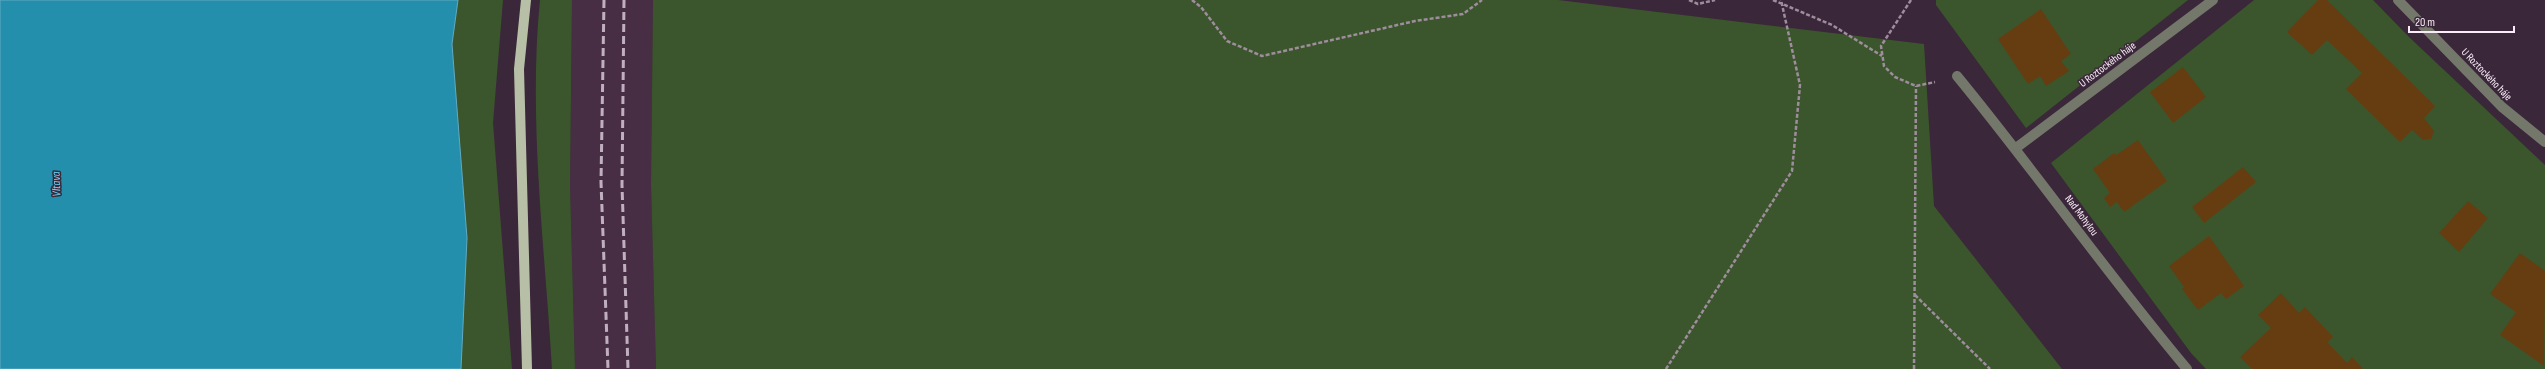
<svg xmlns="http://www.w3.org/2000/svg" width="2545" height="369" font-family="'Sofia Sans Condensed',sans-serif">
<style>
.built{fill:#482e45}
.green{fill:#3b562c}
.water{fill:#238fac;stroke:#63abc2}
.building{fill:#663d10}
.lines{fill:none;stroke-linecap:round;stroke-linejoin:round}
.path{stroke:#9e8d9c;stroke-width:2.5;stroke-dasharray:4 2;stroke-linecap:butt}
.minor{stroke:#73786b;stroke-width:10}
.major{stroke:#b7c0a6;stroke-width:10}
.rail{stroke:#c0b0bf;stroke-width:3;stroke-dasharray:8 4;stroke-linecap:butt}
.labels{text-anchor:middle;stroke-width:3;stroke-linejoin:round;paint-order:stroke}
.street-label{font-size:11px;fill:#f9ebf7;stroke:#3b273a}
.water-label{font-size:12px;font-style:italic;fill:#6fd5f6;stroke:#3b273a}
</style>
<rect width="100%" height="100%" fill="#3b273a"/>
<path class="built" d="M572,0H653L651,184L656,369H575L570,186Z"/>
<path class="green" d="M458,0H503L493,123L512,369H461L467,238L452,44Z
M540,0H572L570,186L575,369H552C545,249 528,119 540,0Z
M653,0H1558L1924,44L1934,206L2062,369H656L651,184Z
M1936,0H2188L2026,128L1936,5Z
M2254,0H2373L2409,37L2545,165V369H2206L2191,353L2051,163Z"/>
<path class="water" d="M0,0H458L452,44L467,238L461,369H0Z"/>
<path class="building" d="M2318,0H2327L2435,106L2424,118L2434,131L2431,139L2423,140L2412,130L2400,142L2346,89L2362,73L2327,40L2312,55L2287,32Z
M2041,9L2071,54L2061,61L2069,71L2046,86L2040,76L2028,84L1998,39Z
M2183,67L2206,97L2173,123L2150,92Z
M2138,140L2167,181L2124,212L2117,202L2110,207L2104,198L2110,193L2093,169L2114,153L2116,155Z
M2243,167L2256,182L2204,223L2192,207Z
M2468,201L2488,218L2459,252L2439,233Z
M2209,236L2244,286L2226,299L2221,293L2198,310L2182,289L2184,287L2169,266Z
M2520,253L2545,271L2544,366L2500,335L2516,312L2490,294Z
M2281,293L2299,313L2305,307L2333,337L2327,342L2347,363L2352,357L2363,369H2252L2240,357L2271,328L2258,315Z"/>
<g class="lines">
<path class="path" d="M1192,0L1201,7L1227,41L1262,56L1415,21L1463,14L1482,0
M1689,0L1698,4L1715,0
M1773,0L1832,25L1882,56
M1911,0L1881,46L1884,66L1895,77L1916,86L1935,82
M1915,295L1990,369
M1666,369L1792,171L1800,85L1781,0
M1914,369L1916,86"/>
<path class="minor" d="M2398,0L2502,107L2545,142
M1957,76C2036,172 2107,274 2187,369
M2016,148L2213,0"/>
<path class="major" d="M526,0L519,69L527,369"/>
<path class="rail" d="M604,0L601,182L608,369
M624,0L622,185L628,369"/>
</g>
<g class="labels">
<g class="street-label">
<text transform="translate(2107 64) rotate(-37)" y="4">U Roztockého háje</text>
<text transform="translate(2487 74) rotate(46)" y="4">U Roztockého háje</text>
<text transform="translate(2082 215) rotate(53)" y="4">Nad Mohylou</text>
</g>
<g class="water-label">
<text transform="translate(56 184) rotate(-92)" y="4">Vltava</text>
</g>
</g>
<path d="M2409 26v6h105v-6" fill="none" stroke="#f9ebf7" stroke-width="2"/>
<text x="2415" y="26" font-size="12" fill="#f9ebf7" stroke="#3b273a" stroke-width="3" paint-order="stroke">20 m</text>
</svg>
